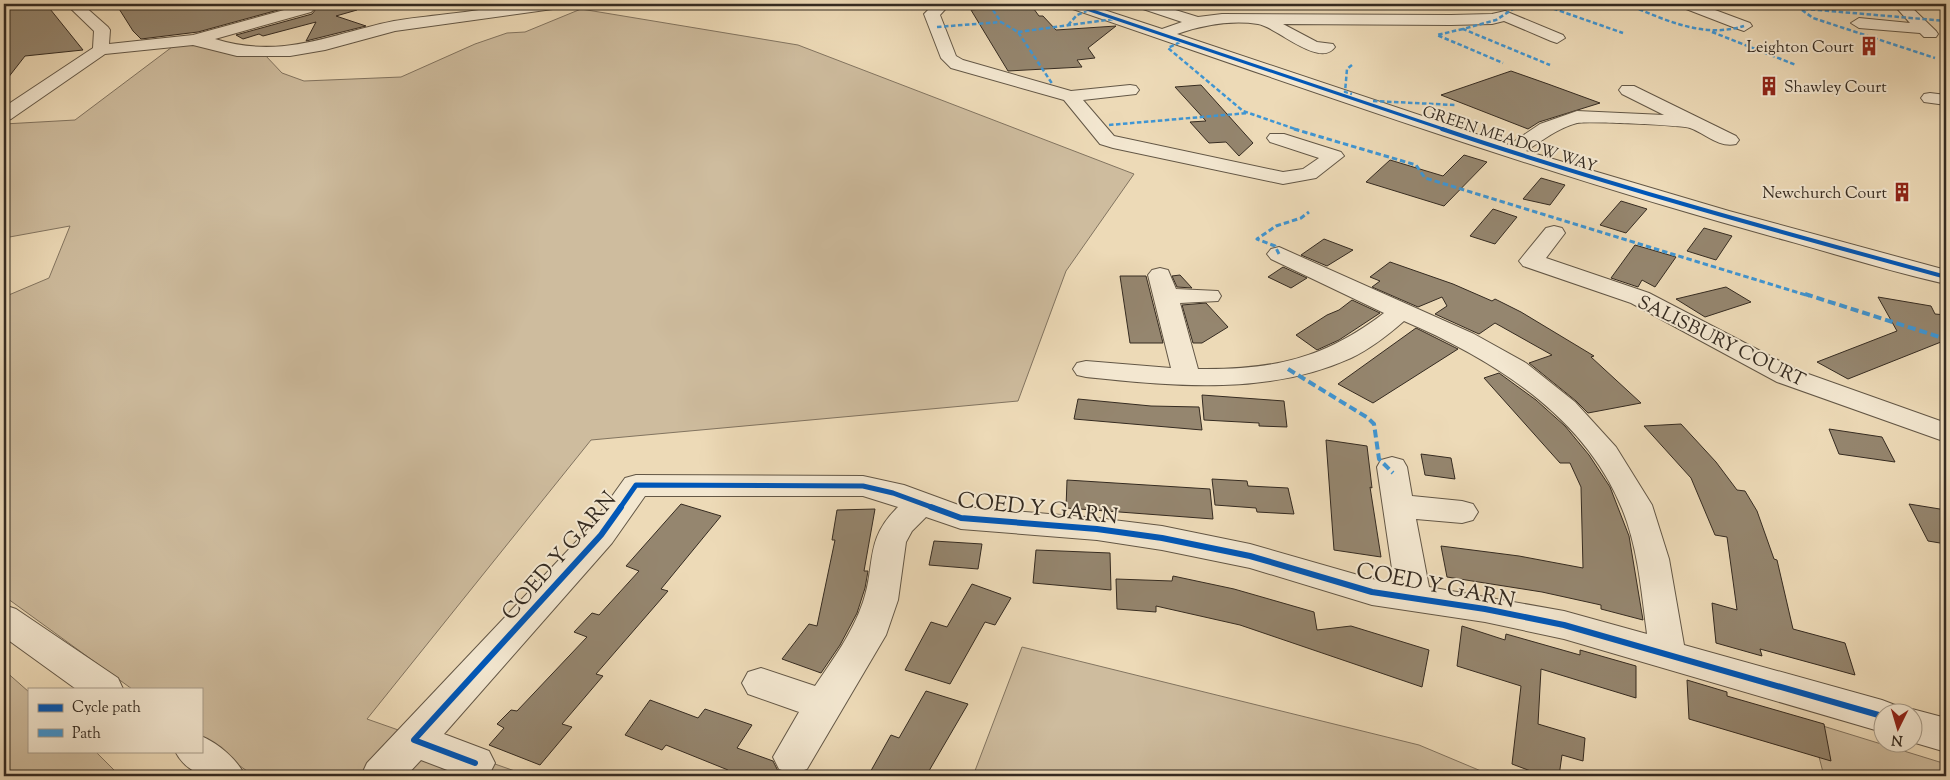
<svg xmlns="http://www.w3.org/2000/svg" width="1950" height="780" font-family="'Sorts Mill Goudy',serif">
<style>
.green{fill:#cebc9e;stroke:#827460}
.building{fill:#95866f;stroke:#352b21}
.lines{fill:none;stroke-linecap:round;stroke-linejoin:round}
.minor-casing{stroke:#635746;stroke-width:2}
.minor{fill:#f3e7d0;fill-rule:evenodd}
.quiet-far2{stroke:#3e96d5;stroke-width:2.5;stroke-dasharray:4.5 2.5;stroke-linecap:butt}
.quiet-far1{stroke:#3e96d5;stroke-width:3;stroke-dasharray:5.5 3;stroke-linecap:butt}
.quiet{stroke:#3e96d5;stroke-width:4;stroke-dasharray:8 4;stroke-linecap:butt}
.cycleway-far3-casing{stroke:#f3e7d0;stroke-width:5}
.cycleway-far2-casing{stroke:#f3e7d0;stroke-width:6}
.cycleway-far1-casing{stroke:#f3e7d0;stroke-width:8}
.cycleway-casing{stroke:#f3e7d0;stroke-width:9}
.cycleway-far3{stroke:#0057b8;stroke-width:3}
.cycleway-far2{stroke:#0057b8;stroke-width:4}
.cycleway-far1{stroke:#0057b8;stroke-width:5}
.cycleway{stroke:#0057b8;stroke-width:6}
.labels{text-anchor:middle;stroke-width:4;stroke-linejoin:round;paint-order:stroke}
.far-poi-label{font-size:16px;fill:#352b21;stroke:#f3e7d0;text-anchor:end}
.far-street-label{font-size:16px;fill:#352b21;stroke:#f3e7d0}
.street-label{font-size:19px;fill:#352b21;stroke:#f3e7d0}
.near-street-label{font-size:22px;fill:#352b21;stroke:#f3e7d0}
</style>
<rect width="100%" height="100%" fill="#eddab7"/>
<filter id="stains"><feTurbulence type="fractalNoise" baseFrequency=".004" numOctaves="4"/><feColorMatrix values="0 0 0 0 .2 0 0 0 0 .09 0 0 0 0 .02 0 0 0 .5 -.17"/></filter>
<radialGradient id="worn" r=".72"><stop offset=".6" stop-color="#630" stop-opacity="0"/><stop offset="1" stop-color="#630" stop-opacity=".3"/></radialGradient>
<path class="green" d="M581,9L798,45L1134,174L1066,271L1018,401L591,440L367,719L529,776H254L201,738V689H132L4,596V297L49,278L70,226L4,238V124L75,120L176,44C201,43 203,48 226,53C238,56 251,56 265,55L282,73L304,81L401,77L475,44L507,33L525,32Z
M1022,647L1419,745L1493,776H973Z
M4,670L29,692V751H95L120,776H4Z
M1810,722L1946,764V776H1824Z"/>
<path class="building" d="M4,4H46L83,50L25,56L4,83Z
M116,4H300L198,32L141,39L133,31Z
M309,4H356L357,10L336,16L366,26L306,41L316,22L263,36L259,34L243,39L236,35L312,14L316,9Z
M1031,5L1039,16H1043L1056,30L1116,26L1088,48L1095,58L1077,60L1082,67L1008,71L971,10Z
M1511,71L1548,84L1600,103L1539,122L1528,129L1441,95Z
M1201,85L1253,143L1239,156L1226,142L1209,143L1190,122L1206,121L1175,87Z
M1464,155L1487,162L1444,206L1366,182L1390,160L1443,176Z
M1541,178L1565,185L1550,205L1523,199Z
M1621,201L1647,209L1626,233L1600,225Z
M1493,209L1517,217L1495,244L1470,236Z
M1704,228L1732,236L1716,260L1687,251Z
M1324,239L1353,250L1327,266L1301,255Z
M1635,245L1676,257L1655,287L1642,280L1638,287L1611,278Z
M1390,262L1453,284L1492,301L1495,299L1521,312L1594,356L1591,357L1641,403L1588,413L1576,401L1529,363L1552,355L1495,323L1479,334L1435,314L1447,306L1442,297L1418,307L1372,287L1380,281L1370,277Z
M1283,267L1307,278L1291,288L1268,277Z
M1180,275L1192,288L1177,287L1172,276Z
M1120,276H1146L1163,343H1130Z
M1726,287L1751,302L1705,317L1676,299Z
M1878,297L1931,306L1935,314L1946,315V340L1848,379L1817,362L1897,331Z
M1352,300L1380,313L1339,340L1317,350L1296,335L1327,315L1339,310Z
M1206,303L1228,327L1202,343H1193L1182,305Z
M1416,328L1458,349L1373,403L1338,384Z
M1499,373L1536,400L1565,426L1589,455L1610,487L1629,536L1643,620L1601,609V605L1542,592L1447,577L1441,546L1519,556L1583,568L1581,487L1570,463H1560L1484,378Z
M1202,395L1284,401L1287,427L1259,426V423L1204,420Z
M1078,399L1151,406L1199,407L1202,430L1074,419Z
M1681,424L1716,462L1737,490L1745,491L1757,511L1774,559L1777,560L1793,629L1845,643L1855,675L1760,649L1762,656L1716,643L1712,603L1737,610L1727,537L1715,535L1691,478L1644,426Z
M1829,429L1882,437L1895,462L1839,454Z
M1326,440L1367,446L1372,488L1370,487L1381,557L1334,550Z
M1421,454L1451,458L1455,479L1425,475Z
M1212,479L1247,481L1248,486L1288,488L1294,514L1257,512L1256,508L1215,505Z
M1067,480L1210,489L1213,519L1066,508Z
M681,504L721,516L661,589L668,591L596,674L603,676L562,724L572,727L540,765L489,745L504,728L497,724L511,710L517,711L587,637L574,632L592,613L599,615L639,571L626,566Z
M1909,504L1946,510V544L1928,541Z
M875,509L864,571H868L865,588L857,613L840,645L821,673L782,659L809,624L817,626L835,540H832L837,510Z
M934,541L982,544L978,569L929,565Z
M1036,550L1110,553L1111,590L1033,583Z
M1173,576L1234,589L1314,612L1317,630L1351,626L1429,650L1422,687L1240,625L1156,606V612L1117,609L1116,579L1172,581Z
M972,584L1011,598L995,625L985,622L950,684L905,670L931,622L947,627Z
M1462,626L1505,640L1506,634L1580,655V650L1636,666V698L1541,669L1538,724L1585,738L1583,761L1562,755L1559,776H1544L1512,764L1521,686L1457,666Z
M1687,680L1727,692V696L1824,724L1831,761L1689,719Z
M926,691L968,704L926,776H868L891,735L899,738Z
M650,700L698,718L705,709L752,725L737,748L773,761L778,771L792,776L803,772L807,774V776H724L728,770L666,745L662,750L625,735Z"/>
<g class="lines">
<defs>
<path id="minor" d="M66,4H82L108,27L110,30L109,44L193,35L306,4L314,9L311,12L215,39C283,60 330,34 394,21C417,17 442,15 465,12C499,7 533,2 567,4L560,8L395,31L325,50L290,56H237L193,45L105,54L11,119L4,121V107L93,48L94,31Z
M934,4H950L940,15L956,56L963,60L1071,91L1130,85L1136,86L1139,90L1136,94L1083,100L1114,136L1283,172L1303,169L1319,158L1270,142L1267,138L1270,134H1284L1341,152L1344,156L1316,178L1283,184L1113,148L1100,144L1064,100L951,68L941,58L924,14Z
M1065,4H1086L1162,29L1182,22L1137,7L1135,4H1156L1198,17L1222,14L1451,15L1492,14L1505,11L1563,35L1565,38L1557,43L1551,41L1504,21L1492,24L1451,25L1283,24L1317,42L1333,44L1335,47C1320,69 1275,26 1258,24C1231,20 1203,25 1177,34L1509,145L1540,124L1577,111L1664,115L1622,94L1619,90L1622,86H1634L1736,136L1739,140L1736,144C1718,148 1705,133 1690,128C1681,125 1586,121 1577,123C1558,128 1543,140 1526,151L1729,211L1946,270V284C1892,272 1839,255 1785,240C1542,174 1304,88 1067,7Z
M1679,4H1699L1750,23L1752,26L1744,31L1738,29L1681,7Z
M1893,4H1908L1936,31L1938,34L1936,37H1924L1920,33L1859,28L1851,23L1859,18L1910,23Z
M1930,93L1946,95V105L1924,102L1921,98L1924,94Z
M1554,226L1562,228L1565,233L1546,258L1649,293L1797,370L1946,423V442L1777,382L1631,303L1523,266L1519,261L1523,256L1546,228Z
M1279,247L1474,334L1526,363L1575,402L1616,447L1652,505L1669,559L1684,645L1882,700L1895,705L1899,712H1882V732L1564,639L1485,622L1372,605L1250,568L1162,550L1097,540L961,529L926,517L912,531L906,542L898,600L886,635L807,769L793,774L779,769L773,757L799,712L748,694L742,683L748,672L761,668L815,686C833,659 852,634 863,602C876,564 864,540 898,507L863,496H645L612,543L444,734L489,751L495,763L489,775L463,776L421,760L406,776H361L367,763L590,527L625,478L636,475L863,476L904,485L964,507L1097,518L1162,526L1250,544L1372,579L1394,582L1377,467L1381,460L1392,457L1403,460L1407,467L1412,496L1462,501L1473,504L1478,512L1473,520L1462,523L1416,519L1429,587L1564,611L1647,634C1642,597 1639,558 1627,522C1593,421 1497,361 1404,321C1388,335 1370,349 1351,358C1267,396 1175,386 1086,377L1077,375L1073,369L1077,363L1086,361L1171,368L1148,275L1152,270L1160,268L1168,270L1176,289L1218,291L1221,296L1218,301L1180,303L1198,369C1273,370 1324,359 1384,313L1271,259L1267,254L1271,249Z
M4,605L16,609L118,678L123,689H76L4,637Z
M1912,709L1946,718V752L1912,742V712H1901Z
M201,736C218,743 238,760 245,776C214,776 190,780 175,751H201Z"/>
</defs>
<use href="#minor" class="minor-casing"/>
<use href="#minor" class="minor"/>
<path class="quiet-far2" d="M989,4L1001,22L1018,32L1053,85
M1498,4L1513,9
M1539,4L1540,7L1513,9L1496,20L1463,29L1550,65
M1540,4L1623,33
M1626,4C1664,19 1702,39 1744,26
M1748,4L1946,21
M1802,10L1813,18L1935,58
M1068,25L1077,15L1089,10
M937,27L1001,22
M1463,29L1437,35L1503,63
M1018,32L1114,19
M1712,32L1796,65
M1180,42L1168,48L1243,111L1298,130
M1352,65L1347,69L1345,92L1352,94
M1373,101L1455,105
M1109,125L1248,113"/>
<path class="quiet-far1" d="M1294,129L1416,165L1425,178L1809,296
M1279,254L1275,246L1257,239L1276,226L1301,218L1309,212"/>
<path class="quiet" d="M1805,294L1946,339
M1288,369L1368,418L1374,424L1379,459L1393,473"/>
<defs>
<path id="cycleway-far3" d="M1072,4L1446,130"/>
<path id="cycleway-far2" d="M1442,129C1608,185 1777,231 1946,277"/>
<path id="cycleway-far1" d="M620,508L636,485L863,486L893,493L934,508"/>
<path id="cycleway" d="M931,507L961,518L1097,529L1162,538L1250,556L1372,592L1485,609L1564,625L1882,716
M475,763L414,740L601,535L621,507"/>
</defs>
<use href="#cycleway-far3" class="cycleway-far3-casing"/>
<use href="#cycleway-far2" class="cycleway-far2-casing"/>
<use href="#cycleway-far1" class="cycleway-far1-casing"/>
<use href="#cycleway" class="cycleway-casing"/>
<use href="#cycleway-far3" class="cycleway-far3"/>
<use href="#cycleway-far2" class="cycleway-far2"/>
<use href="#cycleway-far1" class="cycleway-far1"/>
<use href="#cycleway" class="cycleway"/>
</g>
<defs>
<symbol id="building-bare" viewBox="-9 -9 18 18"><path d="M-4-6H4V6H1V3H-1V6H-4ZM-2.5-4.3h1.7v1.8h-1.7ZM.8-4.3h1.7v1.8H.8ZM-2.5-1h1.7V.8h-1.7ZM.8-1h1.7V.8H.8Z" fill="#8f2418" stroke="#f3e7d0" stroke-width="2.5" paint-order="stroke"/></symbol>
</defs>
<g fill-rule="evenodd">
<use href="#building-bare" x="1855" y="32" width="28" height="28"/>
<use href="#building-bare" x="1755" y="72" width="28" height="28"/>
<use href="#building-bare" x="1888" y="178" width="28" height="28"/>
</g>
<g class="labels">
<g class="far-poi-label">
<text x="1854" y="52">Leighton Court</text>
<text x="1784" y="92" text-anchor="start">Shawley Court</text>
<text x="1887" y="198">Newchurch Court</text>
</g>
<g class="far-street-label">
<text transform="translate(1510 138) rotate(18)" y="6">GREEN MEADOW WAY</text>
</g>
<g class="street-label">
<text transform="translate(1722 340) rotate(26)" y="7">SALISBURY COURT</text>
</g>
<g class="near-street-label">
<text transform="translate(1038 507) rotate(6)" y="8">COED Y GARN</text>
<text transform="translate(558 555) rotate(-49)" y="8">COED Y GARN</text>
<text transform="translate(1436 584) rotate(11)" y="8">COED Y GARN</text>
</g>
</g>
<rect width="1950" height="780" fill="none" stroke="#eddab7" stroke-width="20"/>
<rect x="5" y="5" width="1940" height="770" fill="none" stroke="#352b21" stroke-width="2.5"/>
<rect x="10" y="10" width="1930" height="760" fill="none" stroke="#352b21"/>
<rect x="28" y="688" width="175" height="65" fill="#f3e7d0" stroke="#a79c8a"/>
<rect x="38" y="704" width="25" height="8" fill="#0057b8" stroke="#a79c8a"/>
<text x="72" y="712" font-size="15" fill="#352b21">Cycle path</text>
<rect x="38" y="729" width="25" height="8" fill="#3e96d5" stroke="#a79c8a"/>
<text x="72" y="738" font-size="15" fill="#352b21">Path</text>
<g transform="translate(1898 728) rotate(185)"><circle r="24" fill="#f3e7d0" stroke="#a79c8a"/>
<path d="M0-4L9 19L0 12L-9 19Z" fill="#8f2418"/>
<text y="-8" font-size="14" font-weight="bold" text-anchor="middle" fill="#352b21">N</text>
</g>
<rect width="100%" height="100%" filter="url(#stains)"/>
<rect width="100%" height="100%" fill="url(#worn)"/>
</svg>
